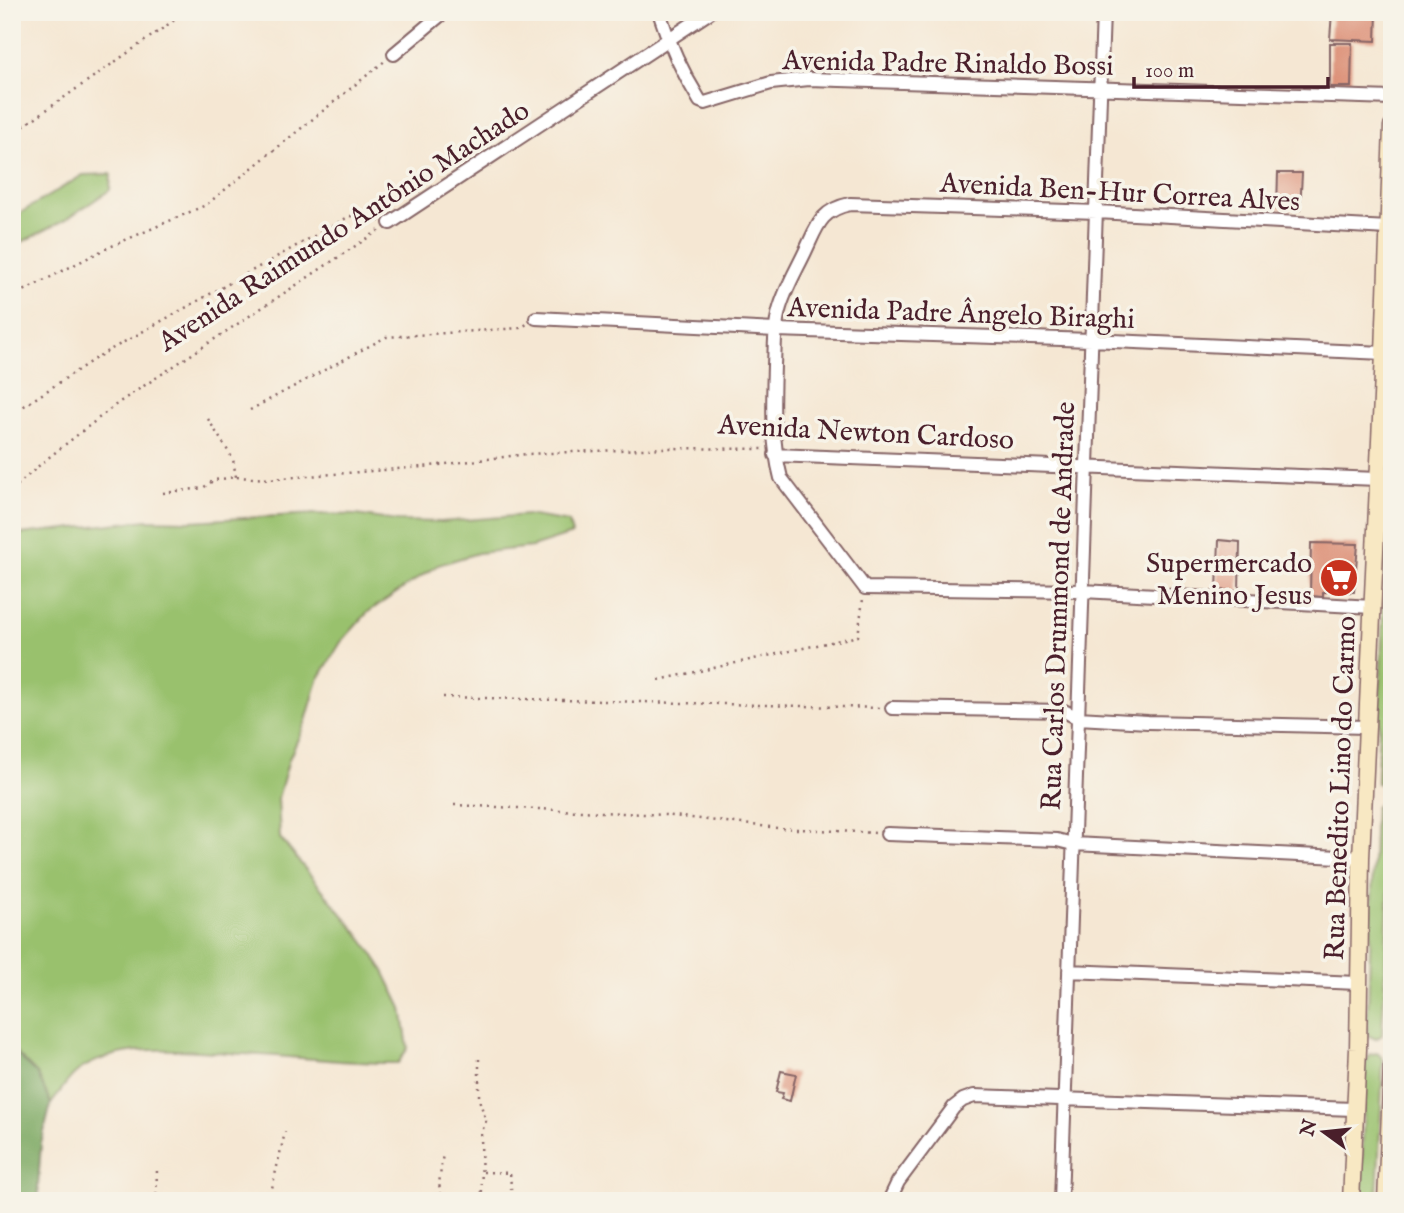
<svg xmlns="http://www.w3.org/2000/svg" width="1404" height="1213" font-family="'IM FELL English',serif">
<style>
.green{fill:#99c16d;stroke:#72704c;stroke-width:2}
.forest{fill:#7aa760;stroke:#626346;stroke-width:2}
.building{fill:#dd9279}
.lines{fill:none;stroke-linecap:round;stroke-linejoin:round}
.street-casing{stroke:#866566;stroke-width:16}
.secondary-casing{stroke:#866566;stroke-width:19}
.path{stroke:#866566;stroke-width:2.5;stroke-dasharray:2 5;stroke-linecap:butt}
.street{stroke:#fff;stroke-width:12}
.secondary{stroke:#f8e8c3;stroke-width:16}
.labels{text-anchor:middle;stroke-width:7;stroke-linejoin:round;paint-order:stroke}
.street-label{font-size:28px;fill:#4a1f2b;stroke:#f7f3e8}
.poi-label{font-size:28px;fill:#4a1f2b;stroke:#f7f3e8;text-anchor:end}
</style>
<rect width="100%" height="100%" fill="#f7f3e8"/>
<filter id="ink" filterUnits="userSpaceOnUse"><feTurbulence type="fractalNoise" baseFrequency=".0143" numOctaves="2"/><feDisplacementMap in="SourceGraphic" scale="14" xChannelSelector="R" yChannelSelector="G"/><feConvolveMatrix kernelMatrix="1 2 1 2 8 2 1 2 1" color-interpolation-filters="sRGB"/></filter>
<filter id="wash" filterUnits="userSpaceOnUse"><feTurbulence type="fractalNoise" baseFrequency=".00686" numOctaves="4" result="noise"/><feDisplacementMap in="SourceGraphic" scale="28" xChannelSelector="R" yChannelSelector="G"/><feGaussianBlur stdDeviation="1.57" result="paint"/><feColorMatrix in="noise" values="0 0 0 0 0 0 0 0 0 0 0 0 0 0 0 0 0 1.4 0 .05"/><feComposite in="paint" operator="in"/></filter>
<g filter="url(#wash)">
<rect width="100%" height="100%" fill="#f5e7d3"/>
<path class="green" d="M111,174L110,190L65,220L12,247V218L83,175Z
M315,514L356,515L397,521L441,522L527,515L569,522L572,534L532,547L478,553L438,565L368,612L341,642L318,680L306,721L289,759L278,798L280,838L361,937L384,971L402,1008L408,1048L398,1063C345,1064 294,1056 242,1054C190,1051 124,1040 78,1071C68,1078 59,1094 51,1104L38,1075L12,1049V535L147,520L190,521Z
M1392,550V782L1385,786L1377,783L1385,553Z
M1382,801L1392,808V815L1382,1035L1376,1039L1367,1035L1375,808Z
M1378,1053L1383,1060L1377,1201H1361L1365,1065L1370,1054Z"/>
<path class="forest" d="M12,1049L38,1075L51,1104L41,1144L38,1186L40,1201H12Z"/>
<g id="blocks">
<path class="building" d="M1332,12H1377L1376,41L1330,39Z
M1330,43H1352L1351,87H1330Z
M1278,173H1302L1300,210L1277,209Z
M1219,540L1240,542L1239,591L1217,590Z
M1311,543L1358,544L1354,592H1323V597L1310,596Z
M781,1071L796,1074L790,1101L781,1099L783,1093L776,1092Z"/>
</g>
</g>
<g filter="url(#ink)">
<use href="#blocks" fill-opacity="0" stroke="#866566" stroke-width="2"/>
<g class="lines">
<defs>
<path id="street" d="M659,12C669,44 682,72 700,101L705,103L771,83L809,79L1392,98
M394,54L444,12
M390,223L710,12
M536,318L776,330L1091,340L1384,353
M775,455L1378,479
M1373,607L1083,591L865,588L781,478C771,440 773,403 774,365C775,347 774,328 779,311C784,291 796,271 805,252C817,227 820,210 850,204L1097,212L1388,228
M892,708L1064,711L1078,718L1148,722L1367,727
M887,834L1057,840L1073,844L1361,858
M1069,971L1358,983
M889,1201L898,1182L954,1107L963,1100L974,1096L1354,1109
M1061,1201L1103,12"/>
<path id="secondary" d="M1351,1201L1358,1049L1361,858L1384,353L1392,126
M1386,1201L1392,1067"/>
</defs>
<use href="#street" class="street-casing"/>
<use href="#secondary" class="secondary-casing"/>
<path class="path" d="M12,134L186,12
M12,297L105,249L206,205L386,60
M250,410L386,337L520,328L527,324
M12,414L99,356L350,216L380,221
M208,419L233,459L236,477
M12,490L43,462L118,403L381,229
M163,493L203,488L214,480L236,477L270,479L423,467L527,454L665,448L763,449
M659,680L858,636L863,599
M443,697L882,708
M454,805L665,815L778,828L877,833
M479,1059V1099L486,1121L481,1134L482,1201
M483,1172L510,1173L512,1201
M156,1201L157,1170
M269,1201L285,1132
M442,1201L439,1184L443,1153"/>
<use href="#street" class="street"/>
<use href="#secondary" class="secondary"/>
</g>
</g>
<defs>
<symbol id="supermarket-disc" viewBox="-11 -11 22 22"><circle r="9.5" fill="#c8321e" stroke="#f7f3e8"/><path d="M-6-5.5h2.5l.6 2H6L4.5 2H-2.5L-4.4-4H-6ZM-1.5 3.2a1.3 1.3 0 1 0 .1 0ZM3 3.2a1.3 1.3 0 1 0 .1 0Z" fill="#fff"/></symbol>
</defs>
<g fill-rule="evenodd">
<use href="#supermarket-disc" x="1317" y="556" width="44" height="44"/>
</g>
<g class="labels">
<g class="street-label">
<text transform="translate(948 62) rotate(1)" y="10">Avenida Padre Rinaldo Bossi</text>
<text transform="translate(1120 191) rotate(3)" y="10">Avenida Ben-Hur Correa Alves</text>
<text transform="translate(343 225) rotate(-33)" y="10">Avenida Raimundo Antônio Machado</text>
<text transform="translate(961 312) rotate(2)" y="10">Avenida Padre Ângelo Biraghi</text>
<text transform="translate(866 431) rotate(3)" y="10">Avenida Newton Cardoso</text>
<text transform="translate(1057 606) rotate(-88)" y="10">Rua Carlos Drummond de Andrade</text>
<text transform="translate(1339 788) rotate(-88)" y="10">Rua Benedito Lino do Carmo</text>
</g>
<g class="poi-label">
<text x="1312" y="572">Supermercado<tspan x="1312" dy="32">Menino Jesus</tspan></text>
</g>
</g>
<rect width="1404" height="1213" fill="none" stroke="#f7f3e8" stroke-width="42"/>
<g transform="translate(1324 1132) rotate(285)" stroke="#f7f3e8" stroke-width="5" paint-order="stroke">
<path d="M0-5L12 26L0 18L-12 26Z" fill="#4a1f2b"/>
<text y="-10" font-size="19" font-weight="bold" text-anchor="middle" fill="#4a1f2b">N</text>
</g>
<path d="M1134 77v10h194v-10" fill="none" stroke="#4a1f2b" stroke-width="3.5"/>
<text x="1145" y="77" font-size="21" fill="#4a1f2b" stroke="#f7f3e8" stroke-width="5" paint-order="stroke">100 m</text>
</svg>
